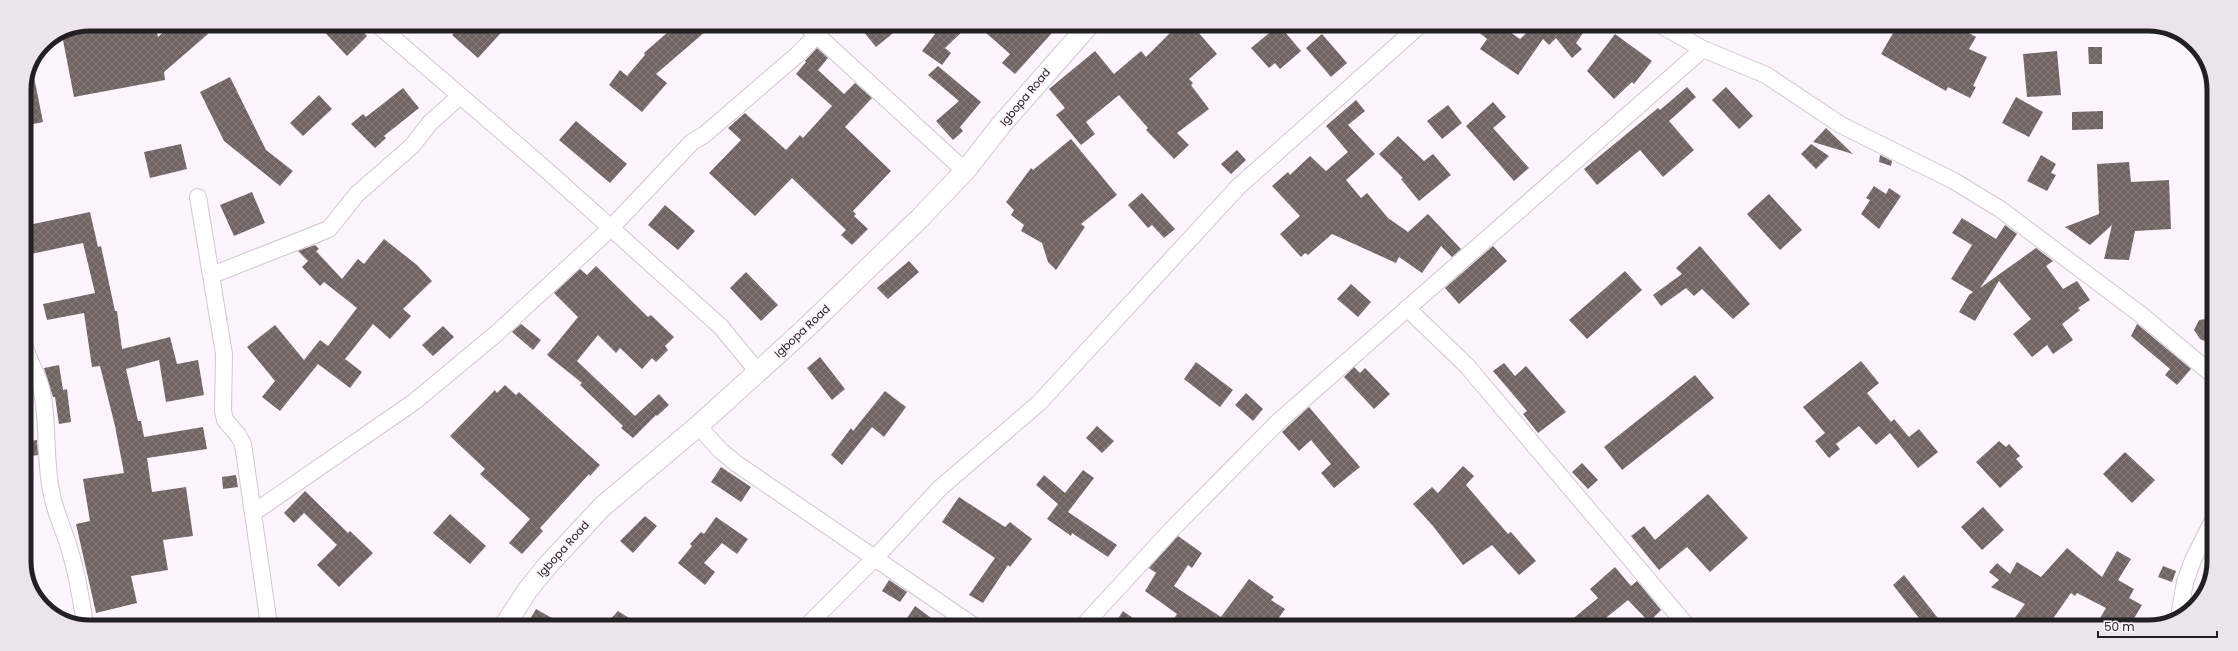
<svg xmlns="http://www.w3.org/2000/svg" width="2238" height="651" font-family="Poppins,sans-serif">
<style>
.building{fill:url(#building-cross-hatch)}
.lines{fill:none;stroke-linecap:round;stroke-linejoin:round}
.minor-casing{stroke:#d0c7d1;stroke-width:18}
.tertiary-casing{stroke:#d0c7d1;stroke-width:22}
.minor{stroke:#fff;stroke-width:16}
.tertiary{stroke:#fff;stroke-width:20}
.labels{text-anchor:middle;stroke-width:4;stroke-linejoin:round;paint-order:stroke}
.street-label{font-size:11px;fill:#232023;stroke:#fdf4fe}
.rim{fill:none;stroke:#232023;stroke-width:5}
</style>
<defs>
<pattern id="building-cross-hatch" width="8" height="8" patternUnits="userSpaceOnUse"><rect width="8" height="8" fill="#716564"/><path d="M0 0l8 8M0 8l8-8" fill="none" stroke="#847b7a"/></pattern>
</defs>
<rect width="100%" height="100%" fill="#fdf4fe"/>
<path class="building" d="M90,24H155L158,37L173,24H199L208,34L164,72L165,80L74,97L62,35Z
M317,24H356L367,36L347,56Z
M462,24H509L478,58L452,35Z
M676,25H713L656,74L667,83L642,112L609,85L620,70L627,76L645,55L644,53Z
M858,25H903L876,47Z
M941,25H969L945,48L951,53L942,65L922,51L935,34L933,33Z
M977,25H1059L1015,74L1002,63L1010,54Z
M1178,25H1192L1217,54L1189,79L1193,83L1191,85L1209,109L1177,133L1189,145L1174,159L1146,130L1148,128L1119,95L1086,122L1095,134L1081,145L1056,115L1065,108L1049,89L1095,51L1114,74L1141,51L1146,57Z
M1279,25L1301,51L1280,69L1275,63L1269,68L1251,48Z
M1470,25H1500L1520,39L1532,27L1531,26H1588L1576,43L1582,49L1572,58L1556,38L1549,45L1543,39L1518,75L1480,49L1487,39Z
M1897,26H1957L1976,37L1969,49L1987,57L1973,86L1976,87L1970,98L1948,87L1946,91L1881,54Z
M1322,34L1347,63L1331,77L1306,48Z
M1615,34L1652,61L1634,84L1632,82L1614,99L1587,71Z
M2088,47H2102V64H2089Z
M817,48L828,58L818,70L844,94L855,83L872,98L845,127L891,171L853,211L856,214L854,216L868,229L852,245L841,235L846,230L792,178L755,216L709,173L741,140L728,128L745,113L786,150L800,135L803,138L832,106L796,74L806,62L805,61Z
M2057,51L2061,95L2027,97L2023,54Z
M31,62L43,122L24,126V90Z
M938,66L981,102L960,127L963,131L953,140L936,121L959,101L928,75Z
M230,77L266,150L293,171L280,186L224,141L200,92Z
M1687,87L1696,97L1669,121L1694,150L1663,177L1640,150L1597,185L1584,169L1658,108L1660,110Z
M1726,87L1753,116L1739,129L1712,100Z
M403,88L419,108L384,136L386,138L375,148L351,124L363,114L366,117Z
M319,95L332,109L303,136L290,123Z
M2016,97L2043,112L2029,137L2002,123Z
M1356,100L1365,111L1348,125L1375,154L1346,180L1361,198L1367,193L1388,218L1408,232L1428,214L1461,249L1452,257L1441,246L1422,273L1399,257L1396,263L1332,234L1308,255L1305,253L1301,257L1280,234L1300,216L1272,186L1288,172L1290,175L1310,156L1326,171L1348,152L1326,126Z
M1493,102L1506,117L1493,128L1529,168L1514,181L1466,126Z
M1448,105L1462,123L1442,139L1427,121Z
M2103,111V129L2072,130V112Z
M576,121L627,164L610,183L559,140Z
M1826,128L1853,154L1813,142Z
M1398,136L1424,161L1433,154L1451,175L1419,201L1401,179L1403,178L1379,154Z
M1071,139L1117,195L1081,224L1085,227L1056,270L1048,262L1042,243L1021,231L1024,225L1011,215L1014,210L1006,202L1031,168L1033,170Z
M181,144L187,169L150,178L144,152Z
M1811,144L1829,156L1816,169L1801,154Z
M1237,150L1246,160L1231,174L1221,164Z
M1880,155L1892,161L1891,166L1879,162Z
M2041,155L2056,164L2051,173L2056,175L2047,191L2027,181Z
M2129,162L2131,182L2169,180L2171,229L2135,231L2129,260L2104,259L2112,225L2090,245L2065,227L2099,214L2097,164Z
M1874,186L1886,194L1889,188L1901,196L1879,229L1861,214L1870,200L1866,198Z
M252,192L265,223L234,236L220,205Z
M1142,193L1175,229L1164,238L1152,225L1148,228L1128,205Z
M1769,194L1802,230L1780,250L1747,214Z
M665,205L695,231L678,250L648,225Z
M90,212L98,247L101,246L115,311H117L122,349L170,337L177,364L198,360L204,395L166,402L159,360L126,369L138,421H141L144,437L203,427L207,449L147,458L152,492L186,487L193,536L163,540L168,570L131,576L137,603L96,613L76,524L90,521L83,479L124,473L115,426L100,366L92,367L84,313L47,320L43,304L95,293L83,243L31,254L24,226Z
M1962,218L1996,239L2005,225L2017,234L1980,288L2036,248L2053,261L2046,266L2063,289L2077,281L2090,300L2078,308L2080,310L2062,324L2073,340L2053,354L2047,345L2032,357L2013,334L2031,319L1999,281L1975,321L1959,312L1969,295L1973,292L1951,279L1972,245L1952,233Z
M384,239L417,265L432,281L403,309L411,316L390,339L373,324L345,359L362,372L350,388L318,364L280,411L262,397L275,381L247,347L275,325L304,360L320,340L328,346L357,308L324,282L320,286L302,267L308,261L298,251L315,245L319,249L316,251L342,279L358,259L364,264Z
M1493,246L1507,261L1459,304L1445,288Z
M1700,246L1750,304L1733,319L1702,289L1694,296L1686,288L1661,306L1653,295L1682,274L1676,268Z
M909,261L919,272L888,299L877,288Z
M596,266L648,317L651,315L674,337L665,346L668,350L656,362L652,358L642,369L620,348L616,353L598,335L577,361L635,416L659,394L669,405L657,416L656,415L633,438L621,428L623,426L580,385L582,383L547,355L578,317L554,293L580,269L587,275Z
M1625,271L1642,290L1587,339L1569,320Z
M746,272L778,305L761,321L730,288Z
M1351,284L1371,302L1358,317L1337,299Z
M2213,318V345L2200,339L2194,330L2199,320Z
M521,324L541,340L533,350L512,332Z
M2137,324L2191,369L2177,385L2165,375L2170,369L2131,336Z
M443,326L454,337L433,356L422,345Z
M820,357L845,389L832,400L807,368Z
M1861,361L1879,383L1867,393L1891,422L1894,419L1909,437L1919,429L1938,452L1918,468L1890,433L1876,445L1859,426L1836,444L1840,449L1829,458L1815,441L1825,433L1803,407Z
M1196,362L1233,390L1220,407L1184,379Z
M1504,363L1515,376L1526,366L1566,412L1538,433L1523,414L1527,411L1493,371Z
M59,365L63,390L67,389L71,422L59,424L55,397H53L44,368Z
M1354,367L1360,373L1365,368L1390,394L1374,409L1344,377Z
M1695,375L1714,398L1622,470L1604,447Z
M505,385L516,395L519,392L600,465L590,476L589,474L540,528L543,531L522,554L509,543L530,519L480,474L485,469L450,436L495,390L497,393Z
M885,391L906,407L884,437L872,427L842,465L831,455L851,428L853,431Z
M1246,393L1263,409L1253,421L1235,405Z
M1309,407L1360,467L1334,488L1321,473L1331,464L1311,440L1299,451L1282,432Z
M1097,426L1114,441L1102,453L1086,438Z
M37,440L38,455L24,457V442Z
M1999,441L2006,447L2009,444L2020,456L2016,459L2023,467L2000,488L1976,462Z
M2125,452L2155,480L2132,503L2103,474Z
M1582,463L1598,480L1588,489L1572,472Z
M1463,466L1474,476L1466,485L1508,534L1511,532L1536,561L1519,575L1492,545L1463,565L1433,526L1413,504L1432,487L1438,493Z
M721,467L751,487L741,502L711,482Z
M1083,470L1094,478L1068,512L1117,545L1108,557L1072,533L1071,536L1047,519L1058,504L1036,485L1044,475L1065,493Z
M236,475L238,487L223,489L222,477Z
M305,491L348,533L350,531L373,553L339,587L317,565L337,545L304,513L294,523L284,513Z
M1708,494L1748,538L1710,572L1687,547L1659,570L1631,536L1644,526L1655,540Z
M959,497L1005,527L1010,522L1032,539L1010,567L1008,565L983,603L969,595L995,558L942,522Z
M1983,507L2004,530L1982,550L1961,527Z
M450,514L486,546L470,564L433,533Z
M645,516L657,526L633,553L620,541Z
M716,517L748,539L737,554L722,543L704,563L715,572L705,585L678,563L692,546L690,544L701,532L704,534Z
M1178,536L1202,553L1192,568L1188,565L1174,586L1221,617L1249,579L1274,597L1271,600L1285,609L1273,626H1169L1177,614L1145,591L1156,573L1149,568Z
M2067,548L2102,577L2117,551L2131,559L2118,580L2134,589L2129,598L2142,605L2129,627H2095L2106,608L2077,593L2075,596L2071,593L2047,627L2041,623L2039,625L2030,618L2023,627H2008L2025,604L1991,587L1999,580L1989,572L1997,563L2010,574L2017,562L2041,577Z
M2163,566L2176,571L2172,582L2158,577Z
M1615,567L1631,586L1637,581L1661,610L1649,622L1628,600L1596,626H1564L1598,598L1590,589Z
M1904,575L1945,627H1926L1893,585Z
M889,580L907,592L900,602L882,591Z
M915,606L942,626H902Z
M536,609L564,625H536L529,621Z
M618,611L640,625H605Z
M1123,611L1144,626H1113Z"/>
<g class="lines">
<defs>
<path id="minor" d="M377,24L551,174L721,327L758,372
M806,25L965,171
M1662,26L1703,49L1766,75L1841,125L1954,181L2000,209L2140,314L2213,375
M198,197L224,354L223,411L225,420L238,435L243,444L269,625
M212,275L329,229L357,194L412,146L430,123L460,96
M1407,308L1467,366L1688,627
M24,344C28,361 39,375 42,392C49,426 44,461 52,495C55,511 62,526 67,541C76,568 81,597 85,625
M698,426L721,451L737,464L974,626
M253,513L414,402L497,333L611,228L692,142L704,135L797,55L817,35
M2179,616L2185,582L2193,560L2212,522
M807,626L874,559L940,488L1039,403L1238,187L1420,25
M1083,626L1173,528L1279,421L1703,49"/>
<path id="tertiary" d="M505,625L527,591L547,566L602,507L698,426L804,330L919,219L965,171L1001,125L1089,25"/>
</defs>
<use href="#minor" class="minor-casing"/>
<use href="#tertiary" class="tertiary-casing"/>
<use href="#minor" class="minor"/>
<use href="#tertiary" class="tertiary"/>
</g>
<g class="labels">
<g class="street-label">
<text transform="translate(1025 97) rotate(-50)" y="4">Igbopa Road</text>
<text transform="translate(802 331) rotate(-43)" y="4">Igbopa Road</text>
<text transform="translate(563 549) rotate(-48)" y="4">Igbopa Road</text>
</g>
</g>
<path d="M0 0H2238V651H0ZM90 31H2148A59 59 0 0 1 2207 90V561A59 59 0 0 1 2148 620H90A59 59 0 0 1 31 561V90A59 59 0 0 1 90 31Z" fill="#ece3ec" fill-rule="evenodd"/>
<path class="rim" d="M90 31H2148A59 59 0 0 1 2207 90V561A59 59 0 0 1 2148 620H90A59 59 0 0 1 31 561V90A59 59 0 0 1 90 31Z"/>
<path d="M2098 631v6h119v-6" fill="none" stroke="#232023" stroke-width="2"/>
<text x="2104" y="631" font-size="12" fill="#232023" stroke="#fdf4fe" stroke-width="3" paint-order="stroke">50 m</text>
</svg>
